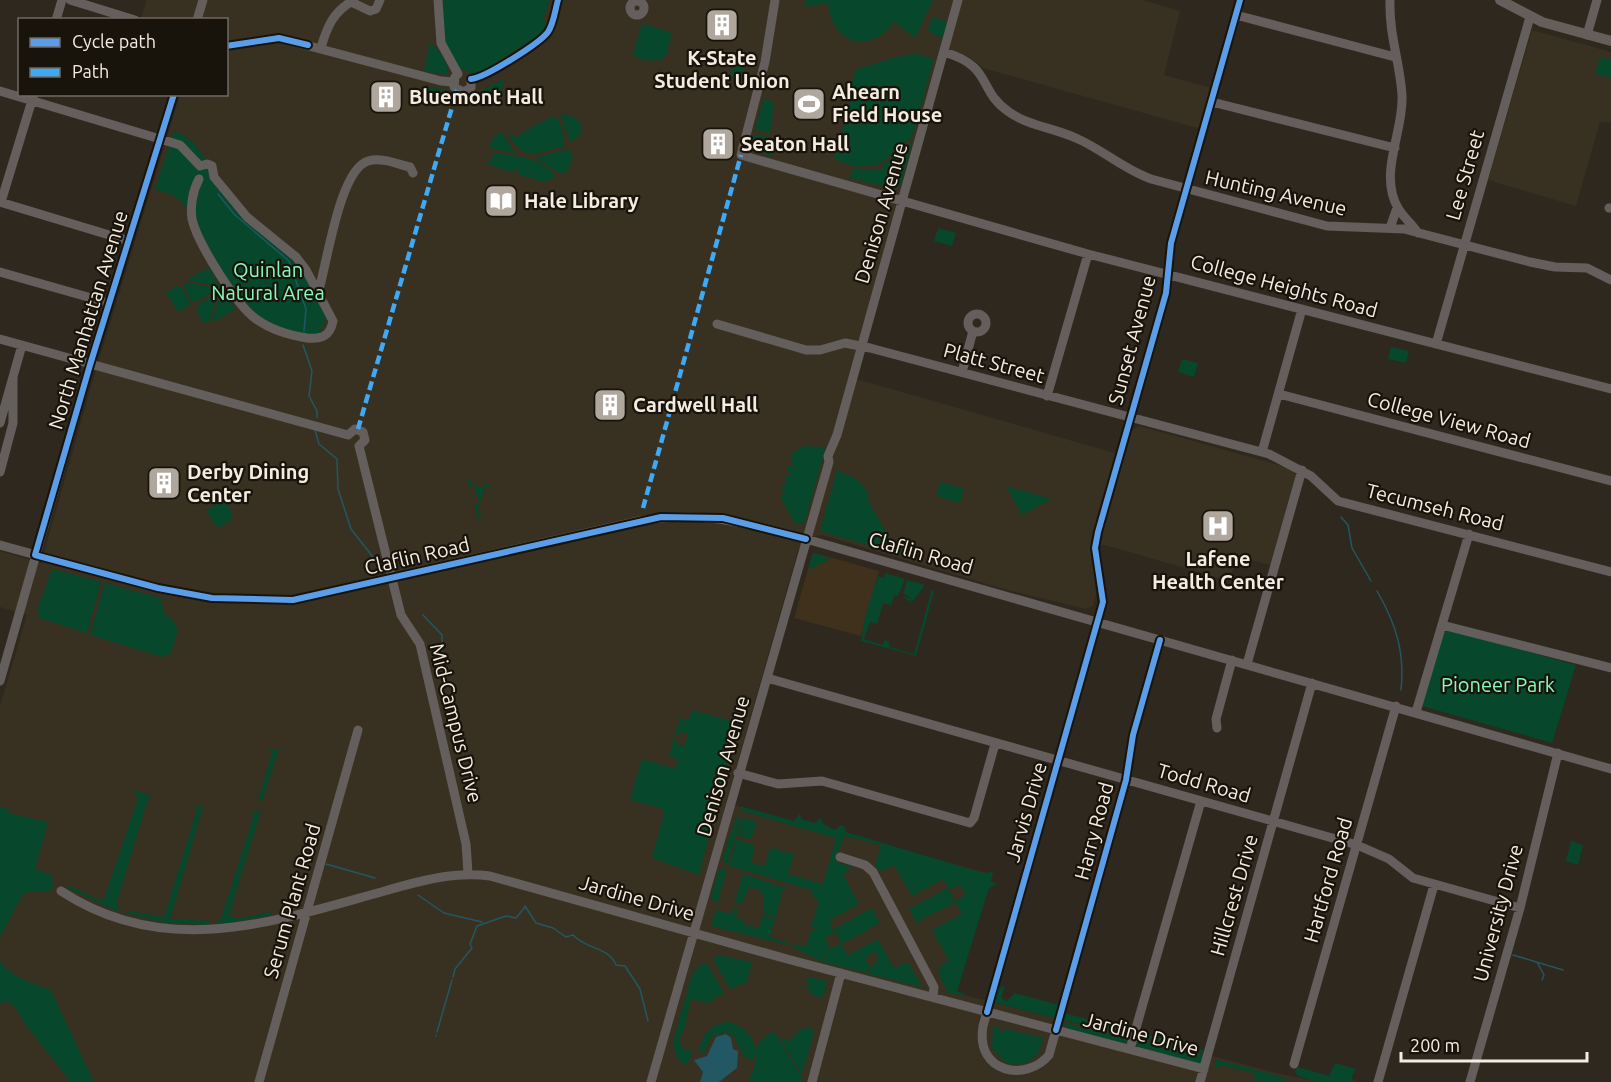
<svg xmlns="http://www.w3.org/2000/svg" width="1611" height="1082" font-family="Ubuntu,sans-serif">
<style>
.built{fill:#3f311b}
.education{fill:#383121}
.green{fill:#07472c}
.water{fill:#225764}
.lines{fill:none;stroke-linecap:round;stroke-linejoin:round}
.stream{stroke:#225764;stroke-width:1.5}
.minor{stroke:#645e5c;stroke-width:9}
.major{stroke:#655e5a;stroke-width:10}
.quiet{stroke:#3fa9f5;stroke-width:4.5;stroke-dasharray:9 4.5;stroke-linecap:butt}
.cycleway-casing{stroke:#18130b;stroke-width:10}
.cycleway{stroke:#5a9eea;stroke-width:6}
.labels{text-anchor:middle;stroke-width:4.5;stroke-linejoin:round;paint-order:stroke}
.poi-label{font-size:20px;font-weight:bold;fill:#f4ece1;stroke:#18130b;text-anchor:start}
.street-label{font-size:20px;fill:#f4ece1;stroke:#18130b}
.park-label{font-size:20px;fill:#87fabc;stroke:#18130b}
</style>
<rect width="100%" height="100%" fill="#2f281e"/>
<path class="built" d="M815,553L879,571L861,636L794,618L812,555Z"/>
<path class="education" d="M147,0H1142L1180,11L1164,75L1212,88L1201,129L983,68L970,57L942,49L849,377L1125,456L1132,430L1139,426L1286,467L1297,475L1271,565L1237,557L1230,581L1105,545L1093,546L1096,595L1093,606L1086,609L1004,589L822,535L806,538L798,550L726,803L991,874L956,993L1131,1037L1149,1039L1276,1073L1320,1082H0V706L27,615L0,607V551L41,563L95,373L180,95L226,94V20L146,19L141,18Z
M1532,30L1611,52V122H1600L1576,206L1488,180Z"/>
<path class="green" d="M443,0H549L543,21L548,23L541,34L476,75C471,72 462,70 458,67C443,53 441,18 443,0Z
M805,0H933L915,38L894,22C871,55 831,44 828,3L805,7Z
M934,16L947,23L942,38L927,30Z
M644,24L672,33L666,56C655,64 645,60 633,56L640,29Z
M430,43C440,50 449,63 448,75L424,71Z
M736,50L748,55L740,79L729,76L736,63Z
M918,54L934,59L912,137L880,164L856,167L834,159L850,103L848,95L856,69L905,55Z
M1600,57L1611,60V78L1595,73Z
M505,78L496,107L482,99V91Z
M431,87L446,90L447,92L426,103L419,94Z
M764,98L774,102L770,133L755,129Z
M560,114C571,115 582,118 582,131L575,140L570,141Z
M552,116L559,120L564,138L563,147C533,152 528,164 508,135L511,134L518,138L520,134Z
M174,131C204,139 215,184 233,206C249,225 273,240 291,258C307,274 317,298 326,318L320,333C312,337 302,333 294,331C232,319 216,249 183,203L173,195L155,189Z
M500,132L503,134L515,153L489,148L492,139Z
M754,134L766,137L775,148L772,157L758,151L754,142Z
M913,141L900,187L899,188L882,166Z
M568,149L573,156L568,170L562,174L535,158Z
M494,153C511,155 548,158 555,177L545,182L519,175L517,169L512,172L487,164L488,161L491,162Z
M879,169L884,170L896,189L850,178L852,170Z
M938,228L956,233L952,246L934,241Z
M209,268L220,287L186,280Z
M191,283L217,289L196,302L191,300L183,285Z
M177,286L182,288L191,304L178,312L166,292Z
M222,291L236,309L211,323Z
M218,293L210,320L204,324L196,309L197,306Z
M1391,347L1409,351L1406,363L1388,359Z
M1182,359L1198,363L1194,377L1178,372Z
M804,446L824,447L825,450L804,524L795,523L780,497L785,492L781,491L783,485L786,486V475L789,476L791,472L787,471L788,465L793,466L794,462L790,460L793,452Z
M837,470L858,480L869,494L868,500L895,548L899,547L902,555L823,532L821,528Z
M468,479L472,480L471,485L483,488L486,483L491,487L485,488L477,512L482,514L479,521L474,505L479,503L475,488H469Z
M940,482L964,489L960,503L936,496Z
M1006,486L1052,499L1022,515Z
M226,500L232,515L230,521L218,528L207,512L208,509Z
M815,553L831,559L808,570L812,555Z
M52,569L101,582L87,633L39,618L38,607Z
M885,573L905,579L898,596L894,595L891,605L883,603L877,624L870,622L864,639L882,645L885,640L889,642V647L914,654L932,589L934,592L916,656L861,641L865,617L878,576L884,578Z
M907,580L925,585L912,602V599L910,602L902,596L912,599L903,593Z
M105,583L161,598L164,613L173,620L178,631L171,653L162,657L90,635Z
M1449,630L1576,665L1552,743L1422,706L1443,633Z
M692,710L732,721L734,716L744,719L728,764L699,875L652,858L664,813L661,808L630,800L642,759L675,769L678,759L669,756L674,738L677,739L676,744L685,746L688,734L680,732L678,736L675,735L680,718L689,720Z
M268,749L283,751L278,752L262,801L258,800L272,753Z
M133,789L153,798L148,799L116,905L119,907L118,912L67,888L70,886L99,900L104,899L138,798Z
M193,806L208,807L203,808L170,919L208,921L210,925L167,923L125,913L129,911L164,917L197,809Z
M740,806L794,821L800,813L801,819L814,823L821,818L823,824L835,830L840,825L844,826L846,832L983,873L993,872L991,881L997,884L989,888L957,991L969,996L948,993L936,968L943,972L940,966L949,960L932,930L962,914L955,901L966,895L960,885L950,890L943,879L912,896L894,865L882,871L875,867L881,845L845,836L835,858L837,862L852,867L843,874L859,904L830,920L834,932L825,938L830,948L825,953L822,962L820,961L793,947L794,944L806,947L811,930L814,931L815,927H811L819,900L814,898L811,890L729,866L737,839L755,846L751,863L765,866L770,848L794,854L788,874L823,884L836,838L742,811Z
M0,807L9,809L8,813L48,822L35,869L52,875L53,887L48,892L31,891L23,894L0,937Z
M250,810L265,813L260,814L229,915L238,919L270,912L273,915L218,925L217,919H221L251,824L254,812Z
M736,818H742L727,865L722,860Z
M743,818L757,822L751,839L738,835Z
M1571,841L1583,845L1578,865L1566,861Z
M722,868L727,869L717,904L711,898L718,872Z
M743,874L791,890H783L776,917L764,914L763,905H766L763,904L764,898L759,890L749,887L742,904L735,902Z
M948,888L955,903L920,920L918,925L909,909Z
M734,907L738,910L736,918L743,920V924L753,927L755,920L754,927L759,928L763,915L775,919L770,937L789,943L788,945L711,926L716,910L732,914Z
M872,908L880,923L842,944L834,929Z
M834,933L848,955L878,939L894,968L908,962L922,987L869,974L871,965L878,963L877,953L871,952L865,960L870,965L867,973L823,962L827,951L840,944Z
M718,955L752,962L747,982L730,989L713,959Z
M0,961C10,977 33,983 51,990L94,1082H71L25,1024L16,1008L7,1001L0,1004Z
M707,963L724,993L708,1003L691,999L684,1030L679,1038L682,1048L693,1052L686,1066L676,1056L673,1042L692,974L700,965Z
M810,977L827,981L824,995L820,997C808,996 808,988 806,979Z
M1002,986L1005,987L1001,996L1006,1002L1015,993L1059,1005L1055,1018L993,1002L997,991Z
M1065,1013L1131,1031L1129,1037L1063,1020Z
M729,1022C744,1025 763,1045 752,1060L744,1057L733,1035L725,1032L711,1037L704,1054L699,1050C704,1033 710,1024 729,1022Z
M1063,1023H1065L1128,1040L1124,1044L1066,1028Z
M993,1026L998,1027L1001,1032L1006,1029L1043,1038C1040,1058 1025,1070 1005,1062L992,1048Z
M812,1028L814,1033L802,1075L780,1038L790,1041L800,1029Z
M774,1031L801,1076V1082H751L749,1078C765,1053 744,1048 774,1031Z
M1146,1034L1205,1051L1204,1054L1149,1039H1137L1139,1035L1145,1037Z
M1150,1041L1202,1055L1204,1056L1201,1063H1197L1139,1048L1136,1044V1042Z
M1215,1059L1286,1078L1285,1082H1261L1253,1078L1254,1073L1221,1065L1216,1069Z
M1335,1063L1356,1069L1352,1076L1353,1082H1317L1298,1076L1295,1072L1297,1067L1329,1076Z"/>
<path class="water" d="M726,1034L731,1038L733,1049L738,1051L737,1068L719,1082H700L703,1072L694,1060L707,1056L716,1037Z"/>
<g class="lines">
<path class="stream" d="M218,194L235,215L289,261L306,309L304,331
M303,345L312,371L309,396L317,411V418
M315,430L319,444L337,459L338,489L351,529L380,566
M1341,517L1348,525L1352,548L1371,581
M1377,591C1396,624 1405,652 1401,690
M423,615L442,635V663L446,680
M326,864L375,878
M418,895L444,913L482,922
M525,906L536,923L553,928L566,937L573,935C587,950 609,947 616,965L625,966L640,989L648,1021
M1513,955L1563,970
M1537,962L1544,975L1542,980
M453,977L455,969L472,948L470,944L477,926L506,916L516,918L525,907
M437,1032L452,980
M436,1036V1035"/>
<path class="minor" d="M70,0L135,20
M438,0L441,43L458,74
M775,0L765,62L741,155L1088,254L1611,389
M1390,0C1389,36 1400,62 1402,95C1404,132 1378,173 1398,208C1403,217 1412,224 1418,233
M630 8a7 7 0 1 1 14 0a7 7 0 1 1-14 0Z
M351,2L370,11L376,9L380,0
M1236,15L1395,57
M56,20L62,0
M197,20L203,0
M1587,35L1597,0
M226,46L279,38L441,81L453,82
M321,48C327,26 334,11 354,0
M944,52C994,67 976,89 1009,112C1029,126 1055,128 1078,139C1103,150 1123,169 1151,179L1327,226L1404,229L1530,262L1555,267L1587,268L1611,280
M455,77L454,87L463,92L471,88V79
M471,79C485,78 540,43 548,32C554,23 555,10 558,0
M0,91L180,145L200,166
M1212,102L1395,148
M200,166L207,164L212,166L214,177
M199,179C193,190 190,206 192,219C197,242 236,305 256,319C271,330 287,335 307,338C321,339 330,337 333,321L306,270L296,257L247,217L214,177
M0,202L129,241
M1,202L33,97
M1609,208H1611
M1390,228L1397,208
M0,272L109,303
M318,293C327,265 339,170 368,161C382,157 397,164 410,167L413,173
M968 323a9 9 0 1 1 18 0a9 9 0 1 1-18 0Z
M717,324L806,350H820L845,343L870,348L1269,454L1311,476L1338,501L1611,572
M0,339L348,435
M1436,344L1530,17
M962,372L973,331
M1279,394L1611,481
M1047,396L1088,254
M0,423L22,345
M348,435L355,429L363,432L365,440L359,446
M359,446L401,615L420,644L466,844L468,873
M1262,452L1302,309
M0,472L13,423V378
M0,545L161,589L212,598L293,600L639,521C702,510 746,523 806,539L1611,769
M1442,625L1611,668
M1160,640L1133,735L1126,780L1049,1055C1027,1082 975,1074 983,1026L1103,602L1095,548L1098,532L1166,293L1171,243L1240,0
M1247,664L1302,470
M767,678L1357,845L1389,859L1413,878L1520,908
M0,681L90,365L174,94
M1416,712L1469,534
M1217,728L1216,719L1232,660
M738,773L778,784L822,781L970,823L974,818L995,744
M840,857L865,865L873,872L934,987L933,997
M61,891C163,958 267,924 374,894C413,883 449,871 490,876L787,959L1204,1069
M1130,1049L1201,801
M1294,1064L1396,706
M259,1082L358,730
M651,1082L829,462L828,456L837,435L958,0
M812,1082L841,973
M1200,1082L1312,683
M1378,1082L1434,885
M1470,1082L1520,908L1558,753"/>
<path class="major" d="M1500,0L1542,22L1611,41"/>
<path class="quiet" d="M358,429L457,90
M643,508L741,155"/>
<defs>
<path id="cycleway" d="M226,46L279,38L308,45
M471,79C485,78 540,43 548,32C554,23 555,10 558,0
M174,94L90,365L35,555L158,588L212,598L293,600L661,517L723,518L806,539
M987,1012L1103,602L1095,548L1098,532L1166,293L1171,243L1240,0
M1056,1030L1126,780L1133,735L1160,640"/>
</defs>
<use href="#cycleway" class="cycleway-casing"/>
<use href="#cycleway" class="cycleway"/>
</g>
<defs>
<symbol id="building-square" viewBox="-11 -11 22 22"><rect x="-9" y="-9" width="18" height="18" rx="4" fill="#afa79d" stroke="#18130b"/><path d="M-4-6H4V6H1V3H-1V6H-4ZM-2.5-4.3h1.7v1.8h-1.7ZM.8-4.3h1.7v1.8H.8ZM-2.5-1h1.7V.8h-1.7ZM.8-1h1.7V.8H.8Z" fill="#fff"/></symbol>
<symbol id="stadium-square" viewBox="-11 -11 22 22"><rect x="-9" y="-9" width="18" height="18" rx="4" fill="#afa79d" stroke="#18130b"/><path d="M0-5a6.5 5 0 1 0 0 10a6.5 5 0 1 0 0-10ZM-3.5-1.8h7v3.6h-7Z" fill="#fff"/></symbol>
<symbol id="library-square" viewBox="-11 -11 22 22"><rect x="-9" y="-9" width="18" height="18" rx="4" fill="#afa79d" stroke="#18130b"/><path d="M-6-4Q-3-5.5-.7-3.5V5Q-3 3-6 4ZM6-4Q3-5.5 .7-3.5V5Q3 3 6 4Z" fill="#fff"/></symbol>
<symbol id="hospital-square" viewBox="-11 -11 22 22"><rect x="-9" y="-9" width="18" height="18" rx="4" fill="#afa79d" stroke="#18130b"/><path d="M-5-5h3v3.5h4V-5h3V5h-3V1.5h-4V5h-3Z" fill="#fff"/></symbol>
</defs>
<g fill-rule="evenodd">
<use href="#building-square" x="703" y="6" width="38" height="38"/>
<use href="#building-square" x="367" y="78" width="38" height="38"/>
<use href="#stadium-square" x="790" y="85" width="38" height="38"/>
<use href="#building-square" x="699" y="125" width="38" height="38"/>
<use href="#library-square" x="482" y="182" width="38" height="38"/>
<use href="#building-square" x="591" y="386" width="38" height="38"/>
<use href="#building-square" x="145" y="464" width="38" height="38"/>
<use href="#hospital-square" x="1199" y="507" width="38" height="38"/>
</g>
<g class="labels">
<g class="poi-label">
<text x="722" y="65" text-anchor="middle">K-State<tspan x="722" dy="23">Student Union</tspan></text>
<text x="832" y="99">Ahearn<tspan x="832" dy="23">Field House</tspan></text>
<text x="409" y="104">Bluemont Hall</text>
<text x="741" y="151">Seaton Hall</text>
<text x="524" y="208">Hale Library</text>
<text x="633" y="412">Cardwell Hall</text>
<text x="187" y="479">Derby Dining<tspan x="187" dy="23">Center</tspan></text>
<text x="1218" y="566" text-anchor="middle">Lafene<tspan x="1218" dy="23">Health Center</tspan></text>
</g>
<g class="street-label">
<text transform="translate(1465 175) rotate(-74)" y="7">Lee Street</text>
<text transform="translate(1276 193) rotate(13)" y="7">Hunting Avenue</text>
<text transform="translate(881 213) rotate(-74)" y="7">Denison Avenue</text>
<text transform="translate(1284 286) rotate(15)" y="7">College Heights Road</text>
<text transform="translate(88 320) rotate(-73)" y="7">North Manhattan Avenue</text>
<text transform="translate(1132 340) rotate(-75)" y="7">Sunset Avenue</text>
<text transform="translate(994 363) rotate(15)" y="7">Platt Street</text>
<text transform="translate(1449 420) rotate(15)" y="7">College View Road</text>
<text transform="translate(1435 507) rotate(14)" y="7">Tecumseh Road</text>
<text transform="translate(921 553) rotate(16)" y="7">Claflin Road</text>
<text transform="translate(417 556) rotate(-13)" y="7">Claflin Road</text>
<text transform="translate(456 723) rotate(76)" y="7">Mid-Campus Drive</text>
<text transform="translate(723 766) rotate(-74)" y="7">Denison Avenue</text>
<text transform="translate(1204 783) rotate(16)" y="7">Todd Road</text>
<text transform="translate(1026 812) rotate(-74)" y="7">Jarvis Drive</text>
<text transform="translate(1094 831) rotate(-75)" y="7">Harry Road</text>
<text transform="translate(1328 880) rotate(-74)" y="7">Hartford Road</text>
<text transform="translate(1234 895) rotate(-74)" y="7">Hillcrest Drive</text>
<text transform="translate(637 898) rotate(16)" y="7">Jardine Drive</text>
<text transform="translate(292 901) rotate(-74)" y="7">Serum Plant Road</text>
<text transform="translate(1498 913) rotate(-75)" y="7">University Drive</text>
<text transform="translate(1141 1034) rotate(15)" y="7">Jardine Drive</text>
</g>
<g class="park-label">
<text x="268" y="277">Quinlan<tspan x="268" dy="23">Natural Area</tspan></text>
<text x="1498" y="692">Pioneer Park</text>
</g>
</g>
<rect x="18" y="18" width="210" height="78" fill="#18130b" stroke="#706a61" stroke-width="1.5"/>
<rect x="30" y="38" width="30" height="9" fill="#5a9eea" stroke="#706a61" stroke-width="1.5"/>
<text x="72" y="48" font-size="18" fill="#f4ece1">Cycle path</text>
<rect x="30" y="68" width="30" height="9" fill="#3fa9f5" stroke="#706a61" stroke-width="1.5"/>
<text x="72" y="78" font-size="18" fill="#f4ece1">Path</text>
<path d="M1401 1052v9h186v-9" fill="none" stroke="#f4ece1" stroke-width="3"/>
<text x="1410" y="1052" font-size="18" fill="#f4ece1" stroke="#18130b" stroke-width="4.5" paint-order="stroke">200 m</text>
</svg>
